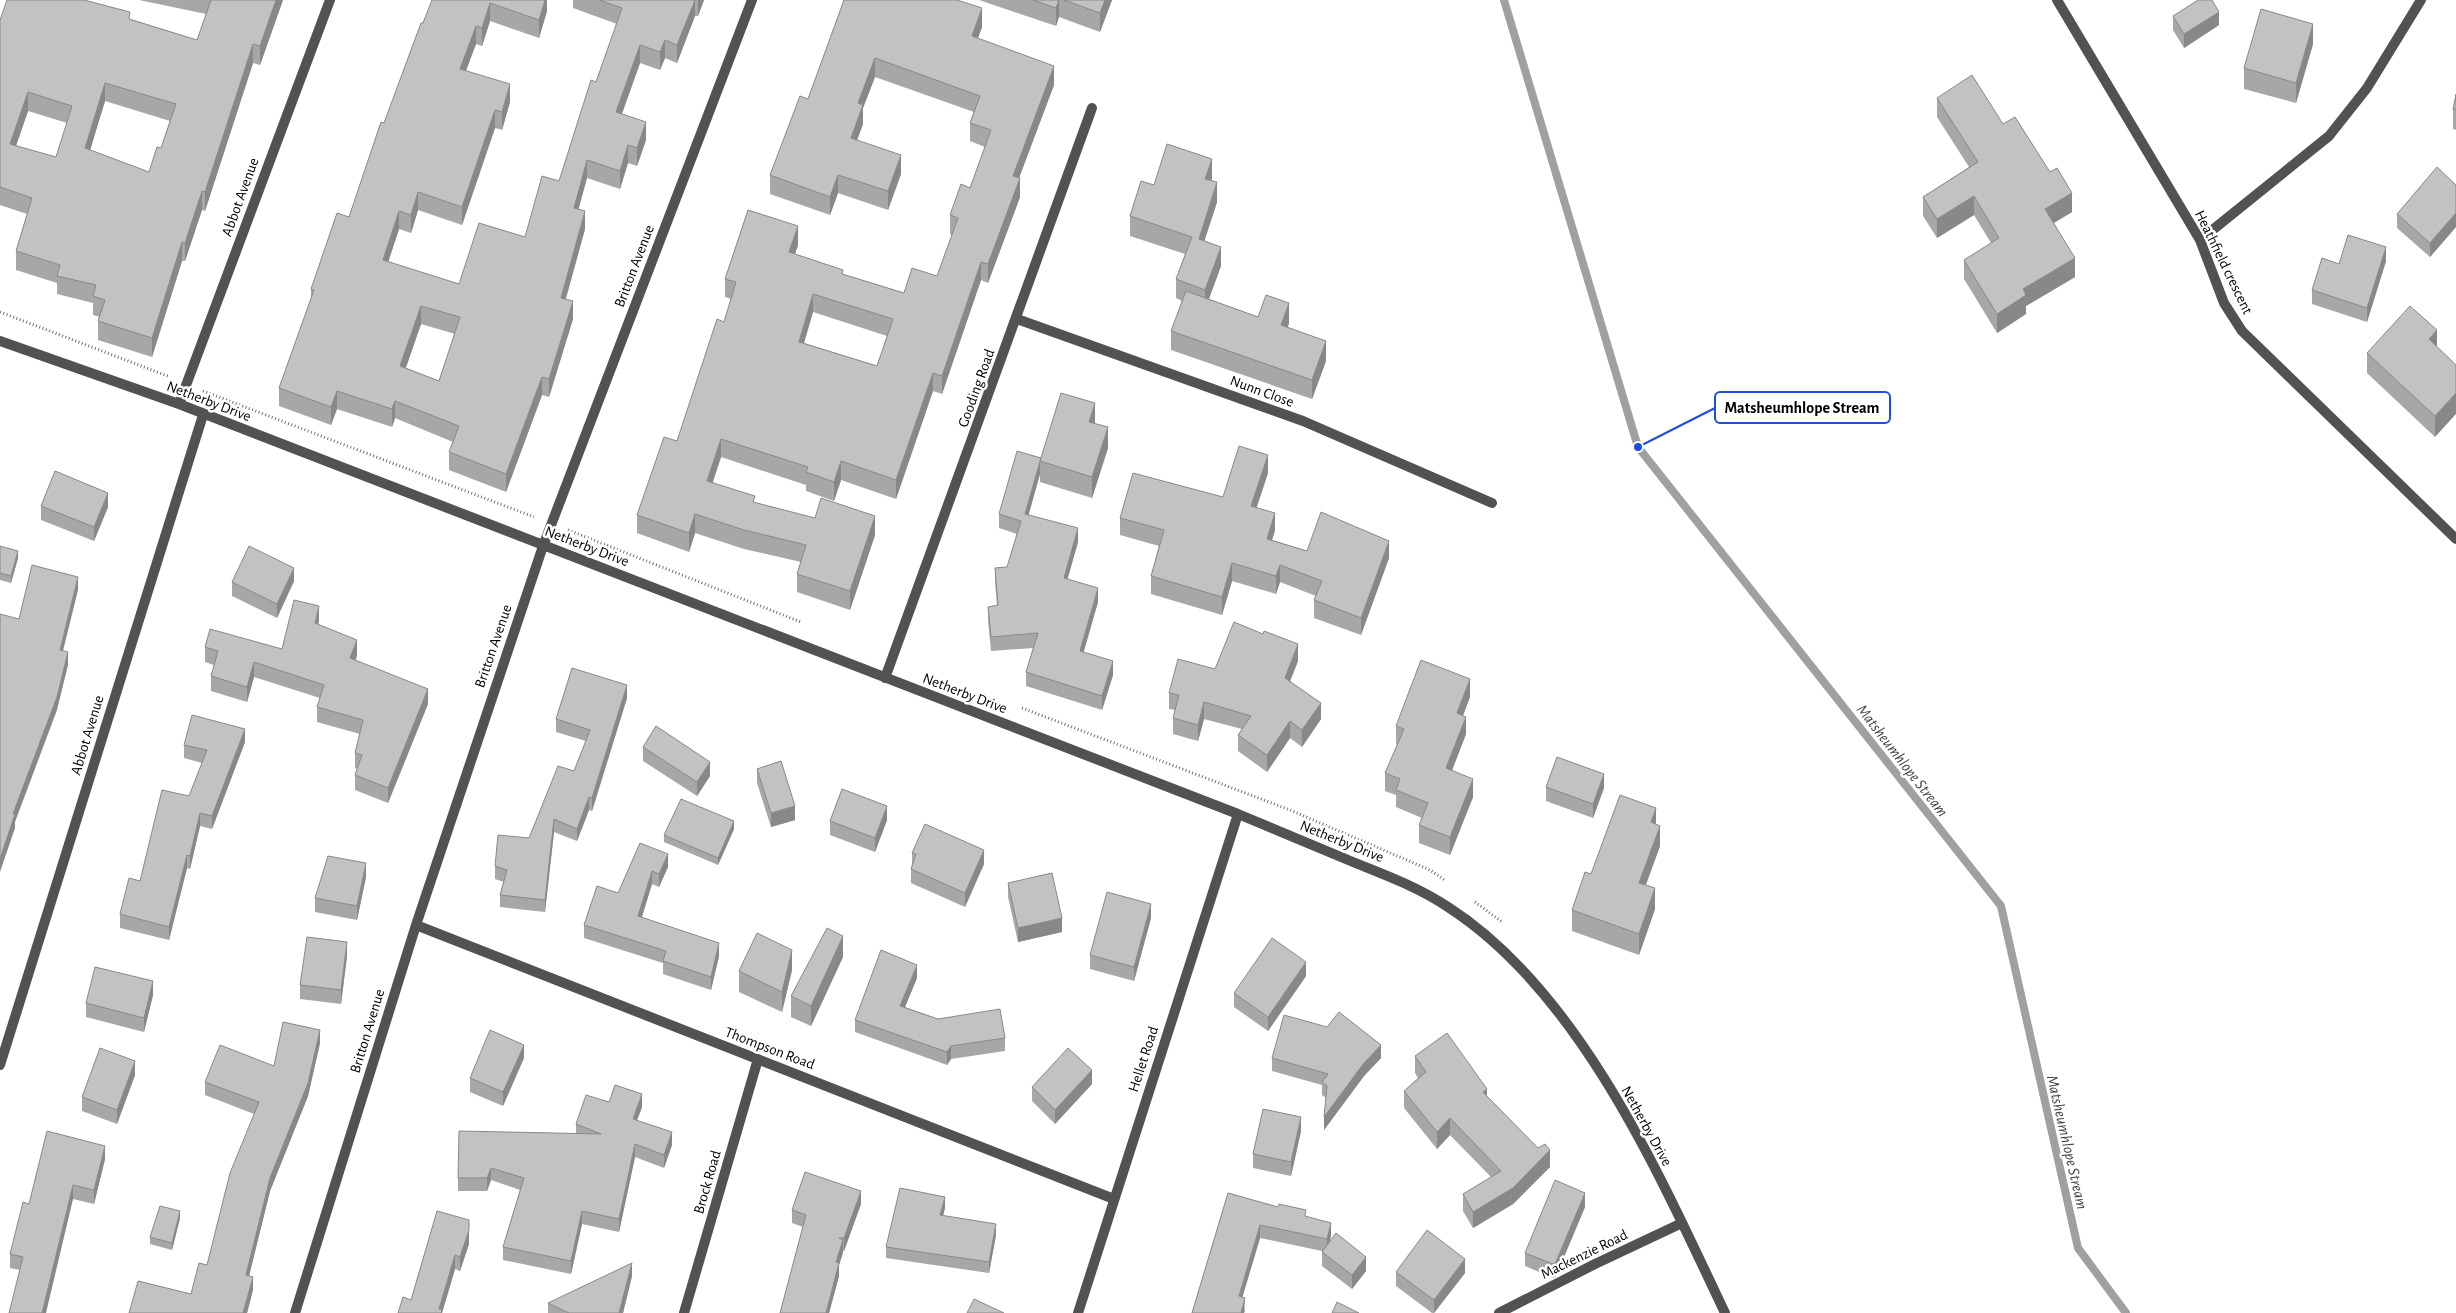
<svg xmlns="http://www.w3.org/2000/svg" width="2456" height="1313" font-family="'Alegreya Sans',sans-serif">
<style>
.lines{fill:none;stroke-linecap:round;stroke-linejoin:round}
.stream{stroke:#a0a0a0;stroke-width:8}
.path{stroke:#747474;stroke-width:3;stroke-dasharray:1 2.5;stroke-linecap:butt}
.street{stroke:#525252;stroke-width:10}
.wall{fill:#a7a7a7;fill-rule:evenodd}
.shaded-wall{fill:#888}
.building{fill:#c2c2c2;stroke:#888;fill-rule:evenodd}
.labels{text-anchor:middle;stroke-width:5;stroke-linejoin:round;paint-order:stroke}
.street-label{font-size:15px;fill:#000;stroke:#fff}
.water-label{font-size:16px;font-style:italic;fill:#414141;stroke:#fff}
.leader{fill:none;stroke:#1d4ed8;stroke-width:2}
.callout-dot{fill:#1d4ed8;stroke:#fff;stroke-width:2}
.callout{fill:#fff;stroke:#1d4ed8;stroke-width:2}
.callout-label{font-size:16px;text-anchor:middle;font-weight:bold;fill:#000}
</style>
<rect width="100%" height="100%" fill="#fff"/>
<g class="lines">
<path class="stream" d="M1504,0L1638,447L2001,906L2078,1248L2126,1313"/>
<path class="path" d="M0,312L170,377
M203,391L534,517
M568,530L801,622
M1022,708L1290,810L1430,870L1446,881
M1475,902L1502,922"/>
<path class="street" d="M2057,0L2200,240L2224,303L2242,331L2456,539
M2200,240L2329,136L2367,88L2421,0
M1017,319L1303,421L1492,503
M0,341L179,404L1238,814C1276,830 1314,846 1353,862C1385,875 1418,887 1448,907C1580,992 1660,1176 1725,1313
M179,404L330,0
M885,678L1092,108
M416,925L1114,1199
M0,1065L203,415
M295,1313L416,925L543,546L752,0
M684,1313L758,1059
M1078,1313L1238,814
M1499,1313L1595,1264L1682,1223"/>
</g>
<path class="wall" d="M139,0H283L260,65L253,63L205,211L202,210L185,261H182L152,357L98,340V321L100,317L93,315V303L57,294V283L16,270V251L27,214L0,205V20L130,19L197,40L206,14ZM105,101L170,121L161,148L149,172L90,150ZM28,111L67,123L56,157L16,146Z
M432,0H547V11L539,38L490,21L482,46L476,44L466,70L510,102L502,130L495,128L462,225L418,210L411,233L399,229L388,262L459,284L525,237L559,181L617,24L573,8V0H704L698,16H695L677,63L665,58L660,70L640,63L622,114L646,140L637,166L628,163L620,189L587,178L578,209L585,229L566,299L573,319L549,397L542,395L506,492L449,470V452L453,442L395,418L392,427L337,409L331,425L279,406V388L311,300V289L349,217ZM421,324L455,334L439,381L406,368Z
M844,0L982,27L978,38L1054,85L1019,178L1020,197L988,283L981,280L942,394L933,391L896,499L841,480L834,501L806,491V485L721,457L713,482L755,503L875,535L850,610L797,592V574L801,562L744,549L695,533L689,552L637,533V515L677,441L724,322L731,299L725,297V279L798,245L795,254L843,274L904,293L937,276L952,235L950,234V215L970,188L985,147L970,141V123L974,112L875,77L863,108V124L857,140L901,174L888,210L838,193L830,215L770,194V175L808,99ZM813,312L887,336L877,366L804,343Z
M979,0H1112L1100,32L1059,17L1056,26Z
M2173,16L2219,25L2184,48L2173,30Z
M2313,44L2296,103L2244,89V68Z
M2456,94V130L2453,129V109Z
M1937,98L2003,124L2072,212L2054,223L2075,277L2026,306V314L1997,333L1964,279V260L1991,243L1974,215L1937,238L1923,216V197L1969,167L1937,117Z
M1212,178L1211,181L1217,202L1204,241L1221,266L1209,299L1258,317L1289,323L1288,327L1326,361L1312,399L1171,350V331L1182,301L1176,298V279L1185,254L1130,236V216L1154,185Z
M2456,185V227L2430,257L2397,228V214Z
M2386,261L2367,322L2312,304V290L2339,264Z
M2437,330L2435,437L2367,373V353Z
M1095,423L1108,448L1092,498L1040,482V474L1028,515L1078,542L1067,579L1098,602L1083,652L1113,675L1102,710L1026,686V672L1033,648L991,651L988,621V607L997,606L995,582V568L1007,567L1017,534L999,528V514L1041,458Z
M1268,473L1257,507L1275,530L1272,540L1307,551L1389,558L1361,635L1314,618V600L1316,596L1280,582L1276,594L1232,581L1222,615L1151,594V576L1159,546L1120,535V518L1223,497Z
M41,506L108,507L94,541L41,520Z
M0,546L18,558L11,583L0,580Z
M294,581L277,618L232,596V582Z
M319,621L318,624L357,655L356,660L428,704L388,803L355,790V775L357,769L355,768V753L360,734L317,722V707L320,698L254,677L247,702L211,691V676L214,665L205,662V647L282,649Z
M1298,661L1290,681L1321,719L1302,747L1290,738L1267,772L1238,751V735L1242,729L1204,719L1198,741L1173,734V718L1175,710L1169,709V693L1215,669Z
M1470,697L1463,715L1466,734L1452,770L1473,797L1450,855L1419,843V825L1422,818L1396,807V795L1385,791V773L1397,745L1396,744V726Z
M627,698L592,811L589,810L577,841L554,832L545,912L500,907V895L504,882L495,879V866L529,838L574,771L586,741L556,732V719Z
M245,742L212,829L200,826L190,869L187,868L169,940L120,928V914L140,881L189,796L202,763L184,758V745Z
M643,747L710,776L697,796L643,761Z
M757,769L795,820L771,827L757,783Z
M1546,787L1604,788L1593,818L1546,801Z
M887,820L875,852L830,835V821Z
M734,829L718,865L664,842V835Z
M640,843L668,867L659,887L652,884L642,917L719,956L711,990L663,974V963L584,938V925L618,893Z
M1660,846L1646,885L1655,909L1639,955L1572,931V910L1591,874Z
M912,853L984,864L965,907L911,883V869L912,865Z
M366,877L357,920L315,912V898Z
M1008,883L1062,932L1018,942L1008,897Z
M1151,918L1134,981L1090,969V955Z
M347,956L341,1004L300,999V985Z
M843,957L811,1026L791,1017V996Z
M792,970L782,1012L739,992V971Z
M1306,976L1268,1031L1234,1007V993Z
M917,978L905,1007L938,1019L1005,1038V1051L951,1059L947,1065L855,1032V1020Z
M153,995L144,1032L86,1017V1003Z
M320,1043L308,1096L270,1191L249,1276L253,1290L247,1313H129L191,1294L207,1265L254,1114L205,1095V1082L274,1066Z
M1415,1056L1487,1097L1550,1167L1513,1204L1473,1228L1463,1211V1194L1491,1177L1450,1135L1437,1149L1404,1108V1091L1418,1078L1415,1073Z
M524,1058L503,1106L470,1092V1078Z
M1272,1058H1381L1364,1076L1324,1130L1326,1098L1322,1095V1085L1272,1071Z
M135,1075L117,1124L82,1111V1097Z
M1092,1084L1055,1124L1032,1101V1087Z
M609,1102L642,1107L637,1120L672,1145L664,1168L635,1157L619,1232L582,1224L571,1274L503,1260V1247L520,1190L491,1180L487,1191H458V1178L576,1134V1124Z
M1301,1131L1291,1176L1253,1168V1154Z
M105,1159L94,1204L73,1199L20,1270L10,1268V1254L29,1204Z
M1228,1193L1306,1216L1331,1236L1330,1241L1366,1271L1352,1289L1322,1266V1251L1260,1238L1242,1297L1245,1311L1244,1313H1192Z
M861,1204L844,1251H843L839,1265V1276L829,1313H780L803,1227L792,1223V1210Z
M1585,1207L1556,1276L1553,1278L1525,1266V1253Z
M945,1208L943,1216L996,1235L989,1273L886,1258V1247Z
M437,1211L469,1244L460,1271L455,1269L442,1313H398L411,1300Z
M180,1218L172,1250L150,1244V1237Z
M1396,1272L1465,1273L1434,1313H1432L1396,1286Z
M632,1276L623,1313H548V1303Z"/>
<path class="shaded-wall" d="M276,0H283L260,65V46Z
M545,0H547V11L539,38V20Z
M695,0V16L677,63V45Z
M698,0H704L698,16Z
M1059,0V17L1056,26V8Z
M1105,0H1112L1100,32V13Z
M490,3V21L482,46V28Z
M982,8V27L972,54V36Z
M2219,12V25L2184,48V34Z
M2313,24V44L2296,103V83Z
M476,26V44L460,87V69Z
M665,40V58L660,70V52Z
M253,44V63L205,211V192Z
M640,45V63L616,130V112Z
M875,58V77L863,108V124L851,157V138L858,103Z
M1054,66V85L1013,194V176Z
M105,83V101L85,167V148Z
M510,84V102L502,130V112Z
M28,92V111L10,163V144Z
M495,110V128L462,225V207Z
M646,122V140L637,166V148Z
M628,145V163L620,189V171Z
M901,155V174L888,210V191Z
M1212,159V178L1205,198V179Z
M587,160V178L574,226V208Z
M838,175V193L830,215V197Z
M1020,178V197L988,283V264Z
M1217,182V202L1199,258V239Z
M202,191V210L185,261V243Z
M418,192V210L411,233V215Z
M2072,193V212L2045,228V209Z
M1974,196V215L1937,238V219Z
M399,211V229L383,278V260Z
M585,211V229L561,315V298Z
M2456,213V227L2430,257V243Z
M798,226V245L789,271V252Z
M182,242V261L152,357V338Z
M1221,247V266L1205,309V290Z
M2386,247V261L2367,322V308Z
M2075,258V277L2026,306V314L1997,333V314L2023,289Z
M981,262V280L942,394V376Z
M813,294V312L799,360V342Z
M573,301V319L549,397V379Z
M1289,303V323L1281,345V325Z
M421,306V324L400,384V366Z
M2437,330V351L2429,339Z
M1326,341V361L1312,399V380Z
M933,373V391L896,499V480Z
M542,377V395L506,492V474Z
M337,391V409L331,425V407Z
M2456,393V414L2435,437V416Z
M395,401V418L392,427V409Z
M1095,403V424L1089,422Z
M1108,427V448L1092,498V477Z
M721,439V457L707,499V481Z
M1268,455V473L1251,523V506Z
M841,461V480L834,501V482Z
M1040,461V474L1025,528V514Z
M108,493V507L94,541V527Z
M1275,513V530L1267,556V539Z
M695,514V533L689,552V533Z
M875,516V535L850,610V591Z
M1078,528V542L1064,592V578Z
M1389,541V558L1361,635V618Z
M18,551V558L11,583V576Z
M1232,563V581L1222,615V597Z
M1280,565V582L1276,594V576Z
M294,568V581L277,618V604Z
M78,577V590L60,663V650Z
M1098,588V602L1080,665V651Z
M319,606V621L315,638V623Z
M357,640V655L350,673V658Z
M1298,644V661L1285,694V678Z
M68,652V665L57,710L15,822V828L0,872V859L13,814Z
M1113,661V675L1102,710V696Z
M254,662V677L247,702V687Z
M1470,679V697L1457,731V713Z
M627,685V698L592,811V798Z
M428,689V704L388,803V788Z
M1204,702V719L1198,741V725Z
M1321,703V719L1302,747V730Z
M1466,717V734L1446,786V768Z
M1290,721V738L1267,772V755Z
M245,729V742L212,829V816Z
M710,762V776L697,796V782Z
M1604,774V788L1593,818V804Z
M1473,779V797L1450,855V837Z
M589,797V810L577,841V829Z
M795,806V820L771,827V813Z
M887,806V820L875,852V838Z
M1656,808V828L1651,822Z
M200,813V826L190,869V856Z
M554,819V832L545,912V900Z
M734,821V829L718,865V858Z
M1660,826V846L1639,903V883Z
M984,850V864L965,907V893Z
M668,854V867L659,887V874Z
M187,855V868L169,940V927Z
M366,863V877L357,920V906Z
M652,871V884L638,929V916Z
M1655,888V909L1639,955V934Z
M1151,904V918L1134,981V967Z
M1062,918V932L1018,942V928Z
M843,936V957L811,1026V1006Z
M347,942V956L341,1004V990Z
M719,943V956L711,990V977Z
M792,950V970L782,1012V992Z
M1306,962V976L1268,1031V1017Z
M917,965V978L900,1019V1006Z
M153,981V995L144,1032V1018Z
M320,1030V1043L308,1096L270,1191L246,1288V1275L270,1178Z
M524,1045V1058L503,1106V1092Z
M1381,1045V1058L1364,1076L1324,1130V1117L1364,1063Z
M951,1046V1059L947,1065V1052Z
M135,1061V1075L117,1124V1110Z
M1092,1070V1084L1055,1124V1110Z
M1487,1089V1106L1483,1092Z
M642,1094V1107L633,1131V1119Z
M1301,1117V1131L1291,1176V1162Z
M1450,1118V1135L1437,1149V1132Z
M672,1132V1145L664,1168V1155Z
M635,1144V1157L619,1232V1219Z
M105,1146V1159L94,1204V1190Z
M1550,1150V1167L1513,1204L1473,1228V1212Z
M491,1168V1180L487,1191V1178Z
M73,1185V1199L46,1313H42Z
M861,1191V1204L844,1251V1238Z
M1585,1193V1207L1556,1276L1553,1278V1264Z
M945,1197V1208L940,1226V1215Z
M180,1211V1218L172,1250V1243Z
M582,1211V1224L571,1274V1261Z
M1331,1223V1236L1327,1252V1239Z
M996,1224V1235L989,1273V1262Z
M1260,1225V1238L1239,1309V1296Z
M469,1230V1244L460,1271V1257Z
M843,1240V1253L839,1265V1276L829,1313H826L836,1262Z
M455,1255V1269L442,1313H439V1309Z
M1366,1257V1271L1352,1289V1275Z
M1465,1259V1273L1434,1313V1300Z
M632,1263V1276L623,1313H619Z
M253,1277V1290L247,1313H243Z
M1245,1298L1244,1313H1241Z"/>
<path class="building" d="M7,0H84L130,12L129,19L197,40L211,0H276L260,46L253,44L205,192L202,191L185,243L182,242L152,338L98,321L105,300L93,296L96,285L57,276L60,265L16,251L32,198L0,187V20ZM105,83L176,104L161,148L157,147L149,172L85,148ZM28,92L72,106L56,157L10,144Z
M432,0H545L539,20L490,3L482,28L476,26L460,69L510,84L502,112L495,110L462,207L418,192L411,215L399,211L383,260L459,284L479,223L525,237L542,176L559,181L591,80L596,82L622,8L599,0H695L677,45L665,40L660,52L640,45L616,112L646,122L637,148L628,145L620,171L587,160L574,208L585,211L561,298L573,301L549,379L542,377L506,474L449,452L459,426L395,401L392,409L337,391L331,407L279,388L314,290L311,289L337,213L349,217L381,122L384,123L421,23H423ZM421,306L460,317L439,381L400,366Z
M844,0H957L982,8L972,36L1054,66L1013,176L1020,178L988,264L981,262L942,376L933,373L896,480L841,461L834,482L806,472L808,467L721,439L707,481L755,496L753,502L815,518L821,498L875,516L850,591L797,574L806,545L744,530L695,514L689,533L637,515L664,437L677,441L717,319L724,322L736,282L725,279L748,210L798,226L789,252L843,270L842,274L904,293L912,268L937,276L958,218L950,215L961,184L970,188L991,130L970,123L980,96L875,58L858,103L863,105L851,138L901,155L888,191L838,175L830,197L770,175L800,96L808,99ZM813,294L893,319L877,366L799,342Z
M1033,0H1059L1056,8Z
M1064,0H1105L1100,13Z
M2198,0H2212L2219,12L2184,34L2173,16Z
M2261,9L2313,24L2296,83L2244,68Z
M1972,75L2003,124L2015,117L2050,172L2057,168L2072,193L2045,209L2075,258L2023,289L2026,295L1997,314L1964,260L1999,238L1974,196L1937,219L1923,197L1978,162L1937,98Z
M2456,94V109H2453Z
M1167,144L1212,159L1205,179L1217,182L1199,239L1221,247L1205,290L1176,279L1192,237L1130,216L1141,181L1154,185Z
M2437,167L2456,185V213L2430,243L2397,214Z
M2348,235L2386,247L2367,308L2312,290L2322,258L2339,264Z
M1186,291L1258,317L1266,295L1289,303L1281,325L1326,341L1312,380L1171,331Z
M2410,306L2437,330L2429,339L2456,365V393L2435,416L2367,353Z
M1061,393L1095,403L1089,422L1108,427L1092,477L1040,461Z
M1239,446L1268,455L1251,506L1275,513L1267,539L1307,551L1321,512L1389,541L1361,618L1314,600L1322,581L1280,565L1276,576L1232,563L1222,597L1151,576L1164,530L1120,518L1133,473L1223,497Z
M1017,451L1041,458L1025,514L1078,528L1064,578L1098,588L1080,651L1113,661L1102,696L1026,672L1038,633L991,637L988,607L998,605L995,568L1007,567L1021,521L999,514Z
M55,471L108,493L94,527L41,506Z
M0,546L18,551L11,576L0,573Z
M249,546L294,568L277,604L232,582Z
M32,565L78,577L60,650L68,652L57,697L13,814H15L0,859V614L19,619Z
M294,600L319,606L315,623L357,640L350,658L428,689L388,788L355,775L362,755L355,753L363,720L317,707L324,685L254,662L247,687L211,676L218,651L205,647L210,629L282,649Z
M1234,622L1263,634L1264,631L1298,644L1285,678L1321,703L1302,730L1290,721L1267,755L1238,735L1251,716L1204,702L1198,725L1173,718L1179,695L1169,693L1178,659L1215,669Z
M1421,660L1470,679L1457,713L1466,717L1446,768L1473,779L1450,837L1419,825L1428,803L1396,790L1400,779L1385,773L1404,729L1396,726Z
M572,668L627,685L592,798L589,797L577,829L554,819L545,900L500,895L507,870L495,866L498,835L529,838L558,766L574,771L590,730L556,719Z
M192,715L245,729L212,816L200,813L190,856L187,855L169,927L120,914L129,878L140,881L162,790L189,796L207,750L184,745Z
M656,726L710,762L697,782L643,747Z
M1557,757L1604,774L1593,804L1546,787Z
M781,761L795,806L771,813L757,769Z
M842,789L887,806L875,838L830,821Z
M1620,795L1656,808L1651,822L1660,826L1639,883L1655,888L1639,934L1572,910L1585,872L1591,874Z
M681,799L734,821L718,858L664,835Z
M925,824L984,850L965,893L911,869L916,854L912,853Z
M640,843L668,854L659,874L652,871L638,916L719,943L711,977L663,961L666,951L584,925L597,886L618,893Z
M328,856L366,863L357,906L315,898Z
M1052,873L1062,918L1018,928L1008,883Z
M1107,892L1151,904L1134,967L1090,955Z
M827,928L843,936L811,1006L791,996Z
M757,933L792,950L782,992L739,971Z
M307,937L347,942L341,990L300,985Z
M1272,938L1306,962L1268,1017L1234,993Z
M881,950L917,965L900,1006L938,1019L1000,1009L1005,1038L951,1046L947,1052L855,1020Z
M95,967L153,981L144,1018L86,1003Z
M1339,1012L1381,1045L1364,1063L1324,1117L1327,1086L1322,1082L1328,1074L1272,1058L1284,1015L1327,1027Z
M283,1022L320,1030L308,1083L270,1178L246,1275L253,1277L243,1313H129L138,1281L191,1294L199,1263L207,1265L230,1173L259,1102L205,1082L220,1045L274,1066Z
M490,1030L524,1045L503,1092L470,1078Z
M1447,1033L1487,1089L1483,1092L1538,1148L1545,1144L1550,1150L1513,1188L1473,1212L1463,1194L1501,1171L1450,1118L1437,1132L1404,1091L1426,1072L1415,1056Z
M100,1048L135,1061L117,1110L82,1097Z
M1068,1048L1092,1070L1055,1110L1032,1087Z
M615,1085L642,1094L633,1119L672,1132L664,1155L635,1144L619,1219L582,1211L571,1261L503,1247L524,1178L491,1168L487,1178H458L459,1131L601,1134L576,1124L586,1095L609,1102Z
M1263,1109L1301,1117L1291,1162L1253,1154Z
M47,1131L105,1146L94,1190L73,1185L42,1313H9L23,1257L10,1254L23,1202L29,1204Z
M805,1172L861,1191L844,1238H839L843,1240L836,1262L839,1263L826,1313H780L806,1215L792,1210Z
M1555,1180L1585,1193L1556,1262L1553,1264L1525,1253Z
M900,1188L945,1197L940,1215L996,1224L989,1262L886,1247Z
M1228,1193L1278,1207L1279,1204L1306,1210L1305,1216L1331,1223L1327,1239L1260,1225L1239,1296L1245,1298L1241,1313H1192Z
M160,1206L180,1211L172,1243L150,1237Z
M437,1211L469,1220V1230L460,1257L455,1255L439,1309L442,1310L441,1313H398L403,1297L411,1300Z
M1427,1230L1465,1259L1434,1300L1396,1272Z
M1336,1233L1366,1257L1352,1275L1322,1252Z
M632,1263L619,1313H569L548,1303Z
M974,1299L1004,1313H967Z
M1337,1302L1359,1313H1332Z"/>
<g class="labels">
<g class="street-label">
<text transform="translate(240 197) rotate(-70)" y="5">Abbot Avenue</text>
<text transform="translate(2224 262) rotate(64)" y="5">Heathfield crescent</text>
<text transform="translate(634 266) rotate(-69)" y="5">Britton Avenue</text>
<text transform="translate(976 388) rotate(-70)" y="5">Gooding Road</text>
<text transform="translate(1262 391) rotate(20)" y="5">Nunn Close</text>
<text transform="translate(209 401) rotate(21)" y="5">Netherby Drive</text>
<text transform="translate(587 546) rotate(21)" y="5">Netherby Drive</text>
<text transform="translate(493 646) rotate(-71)" y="5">Britton Avenue</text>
<text transform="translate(965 693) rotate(21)" y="5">Netherby Drive</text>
<text transform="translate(87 735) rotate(-73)" y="5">Abbot Avenue</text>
<text transform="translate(1342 841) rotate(22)" y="5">Netherby Drive</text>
<text transform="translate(367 1031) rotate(-73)" y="5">Britton Avenue</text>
<text transform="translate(770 1048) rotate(21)" y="5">Thompson Road</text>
<text transform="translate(1143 1059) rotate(-72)" y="5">Hellet Road</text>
<text transform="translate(1647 1126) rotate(61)" y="5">Netherby Drive</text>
<text transform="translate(707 1182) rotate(-74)" y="5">Brock Road</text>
<text transform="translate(1584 1254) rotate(-26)" y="5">Mackenzie Road</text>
</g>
<g class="water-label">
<text transform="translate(1903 760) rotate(52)" y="6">Matsheumhlope Stream</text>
<text transform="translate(2068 1142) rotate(77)" y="6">Matsheumhlope Stream</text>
</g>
</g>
<path class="leader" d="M1638 447L1715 408"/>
<circle class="callout-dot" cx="1638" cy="447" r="5"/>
<rect class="callout" x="1715" y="392" width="175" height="31" rx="5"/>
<g class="callout-label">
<text x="1802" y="413">Matsheumhlope Stream</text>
</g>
</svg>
